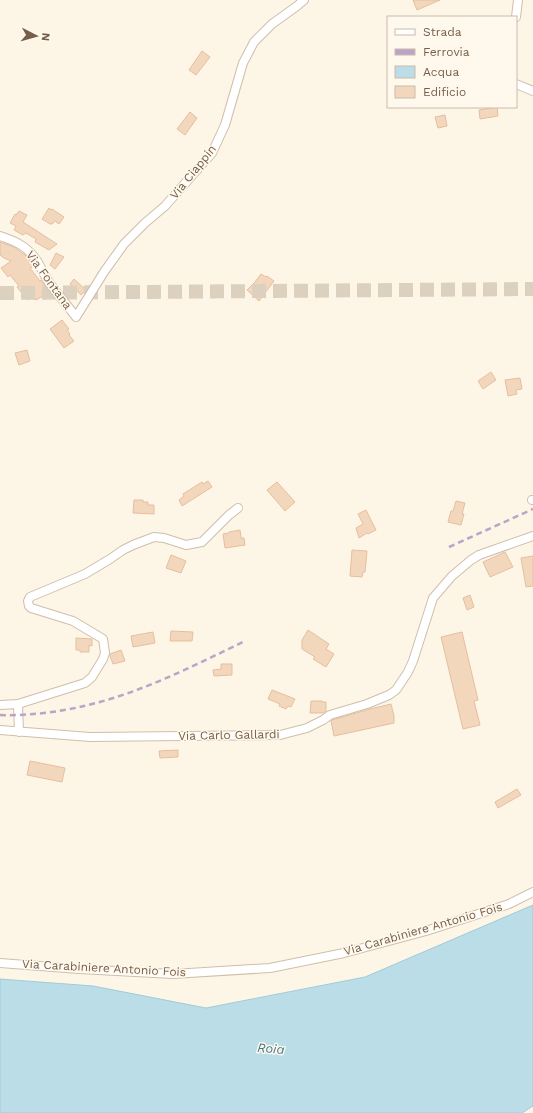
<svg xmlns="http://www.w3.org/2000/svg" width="533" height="1113" font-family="'Work Sans',sans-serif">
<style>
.water{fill:#badde7;stroke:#a0cbd9}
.building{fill:#f3d7bd;stroke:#e5bf9d}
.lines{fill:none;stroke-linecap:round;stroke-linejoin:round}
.highway-tunnel{stroke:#dcd0bf;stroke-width:14;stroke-dasharray:14 7;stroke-linecap:butt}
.street-casing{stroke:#cfbeac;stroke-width:10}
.street{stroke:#fff;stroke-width:8}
.rail{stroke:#baa4c7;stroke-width:2.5;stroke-dasharray:6 4;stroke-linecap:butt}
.labels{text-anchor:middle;stroke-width:3;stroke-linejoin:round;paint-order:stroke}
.street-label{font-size:12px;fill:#775e4a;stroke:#fff9ed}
.water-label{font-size:13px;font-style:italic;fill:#43798b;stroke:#fff9ed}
</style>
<rect width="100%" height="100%" fill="#fdf6e6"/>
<path class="water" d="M533,905V1106L522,1113H0V979L93,986L206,1008L365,977Z"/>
<path class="building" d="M413,0H440L417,10Z
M202,51L210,57L196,75L189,70Z
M497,107L498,116L480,119L479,110Z
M190,112L197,118L185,135L177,129Z
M445,115L447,126L438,128L435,117Z
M49,208L51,210L52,209L64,217L59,224L55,221L52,224H50L42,219Z
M19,211L27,215L23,222L57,244L49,250L35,242L36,239L26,233L23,235L14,230L16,226L10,223L15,214L16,215Z
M0,242L14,247L26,256L34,266L30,268L40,281L41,280L51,294L45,299L43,296L36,300L33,295L27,300L17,287L19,286L10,275L8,277L1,268L11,261L4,258L0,255Z
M56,253L64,257L55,269L50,265Z
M261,274L266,277L267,276L274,281L259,301L247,290L255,282Z
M74,279L86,290L81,295L70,284Z
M62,320L69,329L67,330L70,334L69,335L74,341L64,348L50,329Z
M27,350L30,361L19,365L15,353Z
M491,372L496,380L483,389L478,381Z
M520,378L522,389L516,390L517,394L508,396L505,380Z
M208,481L212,487L182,506L179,500L184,496L183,494L202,482L203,484Z
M277,482L295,502L285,511L267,490Z
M134,500H143V502H148V505H154V514L133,513Z
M456,501L465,503L462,514H464L461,525L448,522L451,511H453Z
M366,510L376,530L368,534L367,533L359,538L356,528L363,524L358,514Z
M240,530L241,538H244L245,545L225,548L223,534L229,533V532Z
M352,550L367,551L365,572H363L362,577L350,576Z
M505,552L513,567L490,577L483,562Z
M171,555L186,561L181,573L166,568Z
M533,556V586L526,587L521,558Z
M470,595L474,607L467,610L463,598Z
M308,630L329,644L326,649L334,654L326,667L313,659L315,657L302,649V640Z
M171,631L193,632L192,641H170Z
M153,632L155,643L133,647L131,636Z
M462,632L478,700L474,701L480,725L463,729L441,637Z
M76,638L92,639V646L89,645V652H80V650H76Z
M121,650L125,661L113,664L110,656V654Z
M221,664H232V675L214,676L213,670L221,669Z
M272,690L295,699L291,707L288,706L286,709L279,706L280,704L268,699Z
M311,701H322V702H326V711L323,713H310Z
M391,704L394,716V723L334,736L331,721L332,720L370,709Z
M178,750V757L160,758L159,751Z
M30,761L65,768L62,782L27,775Z
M517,789L521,795L498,808L495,802Z"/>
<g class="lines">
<path class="highway-tunnel" d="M0,293L533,289"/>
<defs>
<path id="street" d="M516,17L518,0
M516,84L533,91
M0,236C16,241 28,247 37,261C42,269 45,278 51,285C59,296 68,306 76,317L104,272L124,244L145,223L165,206L212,153L225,125L243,63L254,42L272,24L297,6L304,0
M532,500H533
M18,704L19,732
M0,705L18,704L85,683L92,677L103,659L105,653L103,639L73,621L31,608L29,606L28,601L30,597L85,574L110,559L123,550L133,545L154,537L164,538L186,545L202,542L229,515L238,508
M0,730L90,737L280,735L307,728L323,720L330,715L367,704L389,695L396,690L408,672L413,661L433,598L452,576L471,560L479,555L533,536
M0,963L79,969L173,974L270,968L344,953L426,931L509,904L533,892"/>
</defs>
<use href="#street" class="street-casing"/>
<use href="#street" class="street"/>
<path class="rail" d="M449,547L533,509
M0,715C27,716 59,712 84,706C141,693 193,666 245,641"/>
</g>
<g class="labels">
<g class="street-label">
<text transform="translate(193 172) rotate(-51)" y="4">Via Ciappin</text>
<text transform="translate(49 280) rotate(54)" y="4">Via Fontana</text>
<text transform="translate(229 735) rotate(-1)" y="4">Via Carlo Gallardi</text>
<text transform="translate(423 929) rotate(-16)" y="4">Via Carabiniere Antonio Fois</text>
<text transform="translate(104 968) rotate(3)" y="4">Via Carabiniere Antonio Fois</text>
</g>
<g class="water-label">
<text transform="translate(271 1048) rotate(4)" y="5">Roia</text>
</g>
</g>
<rect x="387" y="16" width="130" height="92" fill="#fff9ed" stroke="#c9bbac"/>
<rect x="395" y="29" width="20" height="6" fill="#ffffff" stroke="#c9bbac"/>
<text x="423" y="36" font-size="12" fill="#775e4a">Strada</text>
<rect x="395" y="49" width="20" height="6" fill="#baa4c7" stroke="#c9bbac"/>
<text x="423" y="56" font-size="12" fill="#775e4a">Ferrovia</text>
<rect x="395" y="66" width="20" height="12" fill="#badde7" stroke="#c9bbac"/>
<text x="423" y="76" font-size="12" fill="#775e4a">Acqua</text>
<rect x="395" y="86" width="20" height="12" fill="#f3d7bd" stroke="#c9bbac"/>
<text x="423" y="96" font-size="12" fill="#775e4a">Edificio</text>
<g transform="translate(36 36) rotate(96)" stroke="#fff9ed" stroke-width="3" paint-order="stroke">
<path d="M0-3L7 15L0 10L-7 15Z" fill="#775e4a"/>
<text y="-6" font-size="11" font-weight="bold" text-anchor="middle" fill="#775e4a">N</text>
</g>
</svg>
